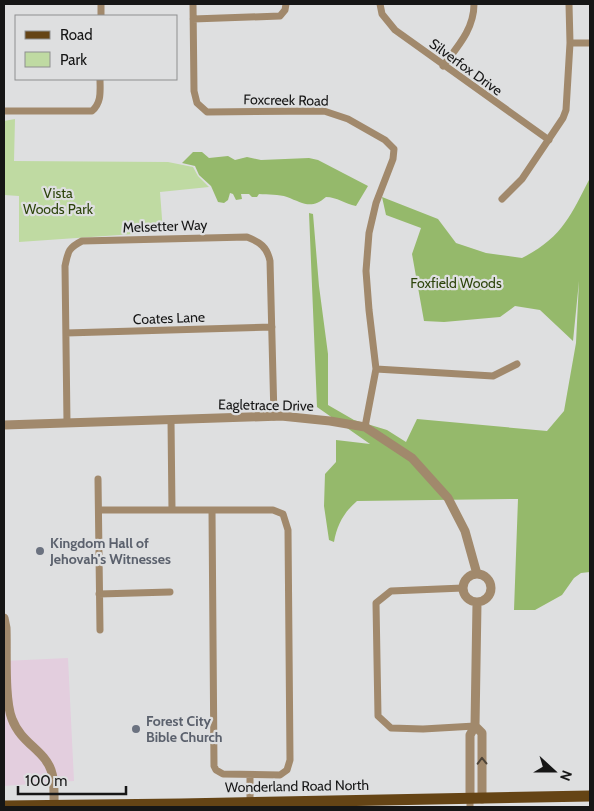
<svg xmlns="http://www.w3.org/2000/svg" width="594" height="811" font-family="Cabin,sans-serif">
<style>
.industrial{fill:#e3cede}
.green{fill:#bfdaa2}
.forest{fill:#95b96b}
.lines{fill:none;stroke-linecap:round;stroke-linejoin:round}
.minor{stroke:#a1896c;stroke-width:7}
.tertiary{stroke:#a1896c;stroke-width:9}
.primary{stroke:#654415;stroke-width:11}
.oneway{stroke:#4e4438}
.worship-dot{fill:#6b7280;stroke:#dedfe0;stroke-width:2}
.labels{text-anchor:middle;stroke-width:4.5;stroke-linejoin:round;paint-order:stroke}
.street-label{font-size:14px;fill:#161616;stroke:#dedfe0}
.park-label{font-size:14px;fill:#2d440b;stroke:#dedfe0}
.worship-label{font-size:14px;font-weight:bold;fill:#5b616d;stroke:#dedfe0;text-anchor:start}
</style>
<rect width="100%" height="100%" fill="#dedfe0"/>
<path class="industrial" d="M68,658L74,781L4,786V661Z"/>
<path class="green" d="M15,119L14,161L168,162L193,167L198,176L209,187L160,192L163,232L19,242V196L4,195V121Z"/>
<path class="forest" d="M193,152H202L209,158L228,156L235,160L247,157L261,160L309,158L318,160L368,186L356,206C345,204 337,197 326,197C311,210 303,203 287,197C279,194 268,195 259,194L257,197H252L249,194H241L242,199L236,200L233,194L230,193L228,200L224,203L218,202L211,186L199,175L195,166L182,163Z
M590,178V572L581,573L574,578L562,595L535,610H514L518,499L357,501C344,512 337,525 334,542L329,540L324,506L325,474L336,462V440L370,444L317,407L309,213L313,214L319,286L328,354V405L354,420L387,430L406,442L417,419L547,431L564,411L576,343L579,281L573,341L540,310L515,306L500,317L444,322L424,321L412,254L421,228L386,215L382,197L438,219L456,243L486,253L522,258C562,238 571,215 590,178Z"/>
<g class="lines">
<path class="minor" d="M193,4L194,91L197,103L207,112L324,111L348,119L385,140L394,149L393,159L376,203L369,233L366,271L369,310L376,369L365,427
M380,4L382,14L395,30L549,140
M101,16V4
M193,19L280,16L285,10L286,4
M570,43H590
M443,66C458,46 474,29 474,4
M4,111H92C102,102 100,91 100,79
M502,199L522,179L563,118L566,110L570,43L569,4
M66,333L272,327
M376,369L493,376L517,364
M171,420L172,510
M67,423L65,266C68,252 68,248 82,241L247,237C260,242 267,247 270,261L274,417
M98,479L100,630
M99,510H273L283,514L288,530L290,760L287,770L280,775L223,774L216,770L214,766L212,510
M463,588L391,591L376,603L378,716L391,728L423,729L475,726
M99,594L170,592
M250,775V803
M470,799V807"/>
<path class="tertiary" d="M4,425L281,416L330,421L365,427L412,458L448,498L465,531L477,574
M463 588a14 14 0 1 1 28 0a14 14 0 1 1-28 0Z
M4,618L6,628C7,651 4,699 12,719C21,743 44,750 51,770C55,781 54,794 54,805
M475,726L482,733V799
M470,799V735L475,726L477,603"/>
<path class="primary" d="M4,806L181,804L590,796"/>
</g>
<defs><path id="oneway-chevron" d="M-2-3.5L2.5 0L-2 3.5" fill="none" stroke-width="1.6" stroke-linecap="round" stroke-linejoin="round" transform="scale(1.25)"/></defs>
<use class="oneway" href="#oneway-chevron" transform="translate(482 761) rotate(-91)"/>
<g class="worship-dot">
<circle cx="40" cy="551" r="5"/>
<circle cx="136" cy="729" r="5"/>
</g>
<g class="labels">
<g class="street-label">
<text transform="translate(466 67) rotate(36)" y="5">Silverfox Drive</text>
<text transform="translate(286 100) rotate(1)" y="5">Foxcreek Road</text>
<text transform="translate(165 226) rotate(-2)" y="5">Melsetter Way</text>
<text transform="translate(169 318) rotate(-2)" y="5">Coates Lane</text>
<text transform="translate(266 405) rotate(1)" y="5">Eagletrace Drive</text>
<text transform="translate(297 786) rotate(-1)" y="5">Wonderland Road North</text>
</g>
<g class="park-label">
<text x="58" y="198">Vista<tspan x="58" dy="16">Woods Park</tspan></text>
<text x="456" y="288">Foxfield Woods</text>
</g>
<g class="worship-label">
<text x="50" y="548">Kingdom Hall of<tspan x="50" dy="16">Jehovah's Witnesses</tspan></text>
<text x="146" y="726">Forest City<tspan x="146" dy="16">Bible Church</tspan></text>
</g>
</g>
<rect width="594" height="811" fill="none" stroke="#161616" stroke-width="10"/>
<rect x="15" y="15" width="162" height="65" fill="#dedfe0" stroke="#8e8f8f"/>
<rect x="25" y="31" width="25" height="8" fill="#654415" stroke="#8e8f8f"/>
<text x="60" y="40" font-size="15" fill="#161616">Road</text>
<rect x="25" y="52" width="25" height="15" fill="#bfdaa2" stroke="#8e8f8f"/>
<text x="60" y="65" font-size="15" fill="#161616">Park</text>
<g transform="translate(554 771) rotate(111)" stroke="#dedfe0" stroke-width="4" paint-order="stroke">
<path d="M0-4L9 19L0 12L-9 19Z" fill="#161616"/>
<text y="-8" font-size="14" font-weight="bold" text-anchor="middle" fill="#161616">N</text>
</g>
<path d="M18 786v8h108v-8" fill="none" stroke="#161616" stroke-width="2.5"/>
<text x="25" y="786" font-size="15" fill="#161616" stroke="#dedfe0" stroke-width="4" paint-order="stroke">100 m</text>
</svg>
